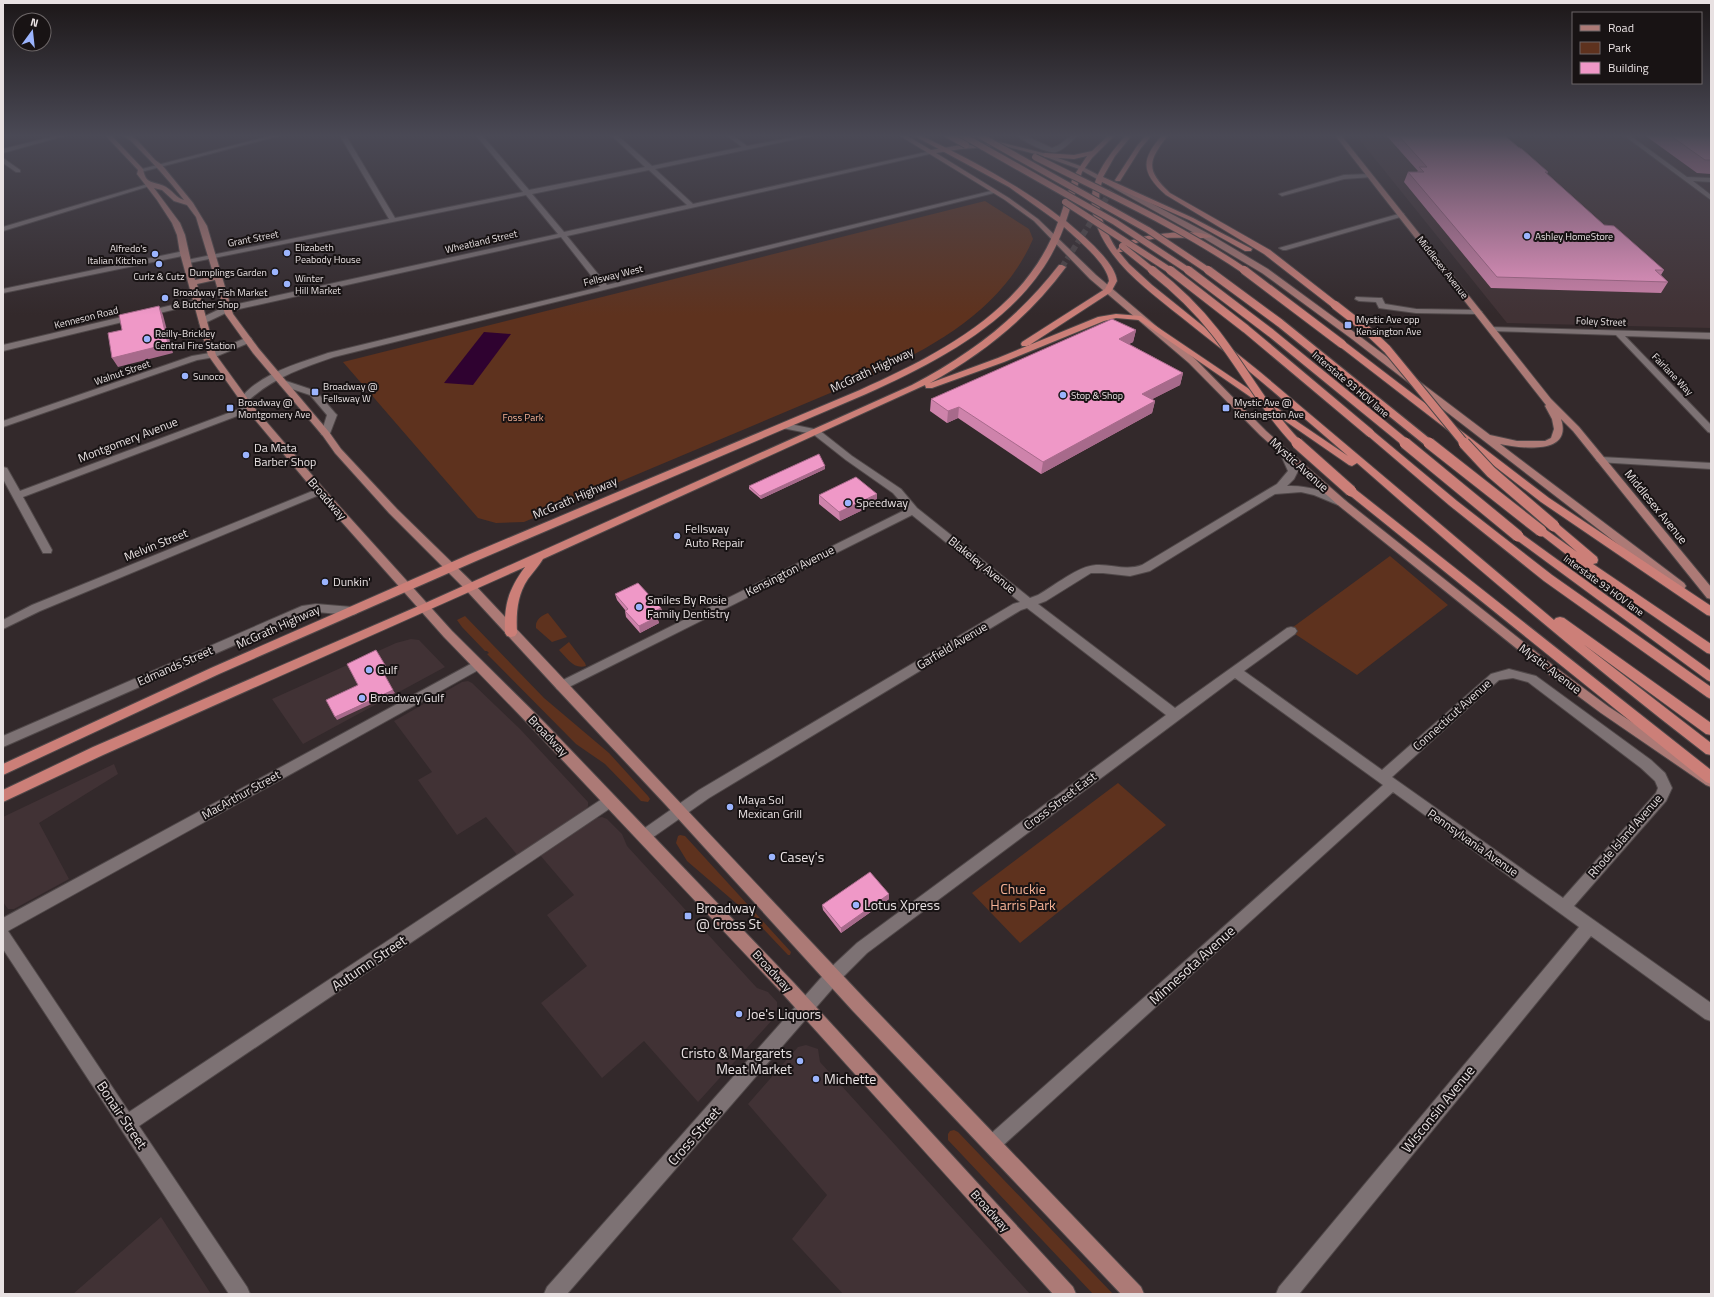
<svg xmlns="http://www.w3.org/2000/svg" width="1714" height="1297" font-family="'Titillium Web',sans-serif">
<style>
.built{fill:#413235}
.green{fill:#5e321e}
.water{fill:#2f0230}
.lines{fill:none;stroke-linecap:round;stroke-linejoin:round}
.highway-tunnel{stroke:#4e4546;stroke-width:6;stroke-dasharray:6 3.5;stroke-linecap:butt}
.minor-casing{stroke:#504849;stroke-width:2}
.major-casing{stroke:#504849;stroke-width:2}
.highway-casing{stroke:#504849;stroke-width:2}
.minor{fill:#7d7274;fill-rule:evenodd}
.major{fill:#ac7a76;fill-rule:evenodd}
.highway{fill:#cc7f78;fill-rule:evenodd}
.highway-bridge-far2-casing{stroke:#504849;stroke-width:8;stroke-linecap:butt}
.highway-bridge-far1-casing{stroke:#504849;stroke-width:10;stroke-linecap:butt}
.highway-bridge-casing{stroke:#504849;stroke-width:13;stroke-linecap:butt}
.highway-bridge-far2{stroke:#cc7f78;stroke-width:6}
.highway-bridge-far1{stroke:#cc7f78;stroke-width:8}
.highway-bridge{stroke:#cc7f78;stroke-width:11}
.wall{fill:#ce83ab}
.shaded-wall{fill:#a76a8b}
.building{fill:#ef98c7;stroke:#a76a8b}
.poi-dot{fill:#9bb4fd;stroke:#181314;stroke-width:1.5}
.labels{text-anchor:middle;stroke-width:4;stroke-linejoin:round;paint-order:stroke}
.far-poi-label{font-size:10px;fill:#e8e1e2;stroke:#181314;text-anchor:start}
.far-street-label{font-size:10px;fill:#e8e1e2;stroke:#181314}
.far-park-label{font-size:10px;fill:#f6b295;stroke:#181314}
.street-label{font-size:12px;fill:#e8e1e2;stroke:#181314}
.poi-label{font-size:12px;fill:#e8e1e2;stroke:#181314;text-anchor:start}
.near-poi-label{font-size:14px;fill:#e8e1e2;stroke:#181314;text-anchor:start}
.near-park-label{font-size:14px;fill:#f6b295;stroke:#181314}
.near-street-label{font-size:14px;fill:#e8e1e2;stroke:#181314}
</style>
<rect width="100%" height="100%" fill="#33292b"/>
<path class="built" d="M1355,134H1711V328L1507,323Z
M411,639L419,640L445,667L303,744L272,699L396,643Z
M468,681L472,683L520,729L588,802V806L585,811L518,856L486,817L457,835L418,780L432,772L394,721L462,682Z
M114,764L118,774L39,823L69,879L14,909H8L3,902V817Z
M602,817L607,819L622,834L627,846L757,988L768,992L777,1002V1010L774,1018L698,1102L644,1041L602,1078L541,1003L587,966L547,915L574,895L540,855L596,818Z
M806,1045L818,1049L820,1062L1030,1294H843L792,1239L827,1195L748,1104L798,1047Z
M161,1217L211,1294H73Z"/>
<path class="green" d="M985,201L1029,229L1033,239C1003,308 939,344 873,375L524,522L496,523L478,518L343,362Z
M1390,556L1448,605L1357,675L1289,630Z
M548,613L567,637L552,642L536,628C535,620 541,616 548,613Z
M465,616L544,698L609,753L648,796L650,799L648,802L641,801L605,764L576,744L487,654L489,653L487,651H485L462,627L457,620Z
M569,642L585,663L586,666C574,670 567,658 559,650Z
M1118,783L1166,825L1020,943L972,893Z
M680,835L685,836L791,952L790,955H788L751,916L687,861L676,843L678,836Z
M954,1130L958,1132L1113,1294H1093L948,1140V1134L950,1131Z"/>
<path class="water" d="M484,332L511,334L473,385L444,383Z"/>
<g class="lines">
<path class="highway-tunnel" d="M1062,267L1118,180"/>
<defs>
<path id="minor" d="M63,134H71L3,153V149Z
M131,134H141L128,138L125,136Z
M277,134H286L141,172L138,170Z
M339,134H345L395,218L523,192L475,134H481L529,190L645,167L610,134H616L652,166L742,147L725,134H731L747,146L810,134H820L655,169L693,204L931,151L934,153L567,236L607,285L995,190L998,192L334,357C302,368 272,378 247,402H241L239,400C260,373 297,364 328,353L600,287L561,237L230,311L205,323H199V319L224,307L558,234L526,195L184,264V260H187L389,219ZM649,170L687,205L564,232L532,194Z
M1015,134H1022L1052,148L1059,145L1073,134H1079C1073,140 1064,150 1056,152C1046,154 1023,141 1015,134Z
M1622,134H1628L1687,177L1711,178V182L1693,181L1711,195V200Z
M3,158L20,170V172H16L3,163Z
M1370,174L1373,176L1372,177L1344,179L1282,196L1279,194L1344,175Z
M148,184L153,185L3,231V227Z
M1402,213L1404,214V216L1286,250H1283L1279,248Z
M184,251H187V255L3,293V289Z
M1356,297L1379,298H1382L1385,304L1416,309L1478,310L1482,312L1478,314L1416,313L1379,308L1376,302L1359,301L1355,299Z
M198,299H201V303L3,351V345Z
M1488,327L1711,333V339L1625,336L1711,425V433L1708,432L1616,335L1491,331L1487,329Z
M248,337L251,338L252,340L251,342L215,357L197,360L3,427V421L192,356L210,353Z
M283,380L316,391L335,413L337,415L329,436L326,437L321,434L327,415L310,395L280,385L279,383L280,381Z
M250,405L253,406L255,408L253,410L23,497L52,550L51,553H43L3,479V467L7,468L20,491Z
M785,423L819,430L852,456L901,489L917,508L1030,598L1038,595C1054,586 1078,566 1096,565C1112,564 1126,571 1142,565L1277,484L1288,471L1280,453L1285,450L1288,451L1298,471L1294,479L1287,486C1308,485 1327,492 1346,501L1347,503L1346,505H1338L1314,495L1301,492L1275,494L1150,571L1130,576L1103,573H1091L1046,601L1038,604L1175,708L1287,628L1291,627L1295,628L1297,631L1295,634L1244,671L1382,770L1491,674L1509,669L1536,676L1651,760L1665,773L1672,788L1666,801L1574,906L1711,1003V1021L1705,1019L1591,936L1299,1294H1276L1279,1287L1579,927L1393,792L998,1150L992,1153L986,1150L983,1144L986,1138L1383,785L1235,678L867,953L839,981L567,1294H544L547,1287L827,971L857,943L1166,715L1027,608L1021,610L709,798L649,840L644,842L639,840L637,836L639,832L699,790L1013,604L1020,602L912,515L565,689L561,691L557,689L555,686L557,683L907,509L893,493L846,460L813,434L782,428L780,426ZM1513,678L1528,682L1641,768L1655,781L1658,788L1656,793L1563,898L1392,777L1499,680Z
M1601,457L1711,463V469L1598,462L1596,460L1598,458Z
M320,488L324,489L325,491L324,493L40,611L3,629V620L32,605Z
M316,604L352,607L356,608L358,611L356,614L352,615L316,612L308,613L3,747V736L302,606Z
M478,660L482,662L484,665L482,668L8,931L129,1112L605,797L610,795L615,797L617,801L615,805L139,1126L247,1287L250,1294H229L3,949V918Z"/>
<path id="major" d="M104,134H110L143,169C146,186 153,180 166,187C173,191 176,198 184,200C169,180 152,162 134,144C131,140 126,138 122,134H128L137,140L155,160L162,165L193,203L207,226L233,314L259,349L329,432L341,449L397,509L474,584L864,998L1141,1287L1144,1294H1121L852,1010L664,803L557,689L466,590L389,513L335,453L323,436L253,353L225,314L215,280L197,284L216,355L253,406L324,489L452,631L545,723L794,983L1073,1287L1076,1294H1053L782,993L535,731L444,637L316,493L247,410L208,355L180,253L177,235L172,223L157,200L137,174L138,170ZM154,188L162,190L174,201L187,205L196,217L214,276L195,280L185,235L180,223Z
M897,134H904L931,150L961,145L991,144V146L989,147L961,149L936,153L1009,198L1038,219L1096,275L1195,359L1266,431L1346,501L1555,667L1609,707L1711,774V787L1706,785L1601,713L1547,673L1338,505L1260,435L1189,363L1090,279L1034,221L1005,200Z
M958,134H967L1047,154L1083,167L1211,235L1268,269L1358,335L1490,435L1517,441H1545L1551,438L1554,429L1552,419L1545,406L1546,405L1334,134H1340L1551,399L1579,427L1711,587V599L1707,598L1573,431L1561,419C1573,456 1520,448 1500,444L1684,583L1686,586L1684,589H1676L1352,339L1262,273L1205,239L1079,169L1043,156Z"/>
<path id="highway" d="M911,134H918C967,158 1016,183 1060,217L1073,177L1087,156L1074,159L1045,157L1042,155L1045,153L1074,155L1092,151L1110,134H1116L1092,158L1082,172L1066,221C1081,234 1115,261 1117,281L1111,292L1028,346H1022L1021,344L1022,342L1105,289L1109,281C1107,263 1077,239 1064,227C1033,313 945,358 866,394L476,561L219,674L3,775V764L211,668L468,555L860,390C940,354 1027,310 1058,222L1009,187Z
M1127,134H1133L1115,156L1103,177L1193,218L1252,249L1251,251H1245L1189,220L1102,182C1094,206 1104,229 1117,250C1122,244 1129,241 1136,239C1150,234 1200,228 1212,237C1208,239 1171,237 1162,238C1152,239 1139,240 1129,247C1125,250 1124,252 1119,252L1129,264L1152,285L1260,372L1554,620L1556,618L1560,617L1564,618L1711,723V735L1706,734L1583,644L1711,743V755L1706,754C1586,662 1471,563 1357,463L1352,466L1349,465L1139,320L1116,318L1104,321L1004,362L932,388H926L925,385L543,559C539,566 533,572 528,579C517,595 516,614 517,633L515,636L511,637L507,636L505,633C504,605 508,590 525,567L103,755L3,802V790L93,747L421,605L912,385C971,354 1018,318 1059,265H1062L1066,267C1030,316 983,354 930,383L998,358L1098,317L1116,314L1141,316L1348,456C1313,426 1279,396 1244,367C1223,350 1201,333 1180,316C1146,289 1104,259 1093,214C1086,182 1108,156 1127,134Z
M1147,134H1153L1141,148L1120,181H1116L1115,180L1137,146Z
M1163,134H1169C1149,160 1144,169 1170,193L1270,250L1338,303V307H1332L1264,254L1166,195C1140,172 1141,159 1163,134Z
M1342,341L1345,342L1549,498L1711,606V616L1707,615L1541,502L1339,346L1338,344L1339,342Z
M1370,430L1373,431L1457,501L1552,575L1711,687V699L1707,697L1544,581L1449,505L1367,435L1365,433Z
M1351,488L1355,489L1711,770V784L1706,782L1347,493L1346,491L1347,489Z
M1554,523L1558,524L1597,557L1598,560L1597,563L1593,564L1711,644V654L1707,653L1585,569L1536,531L1537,529H1545L1577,552L1550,528L1549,526Z
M1518,533L1522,534L1711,671V682L1707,680L1514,538L1513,536L1514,534Z"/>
</defs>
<use href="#minor" class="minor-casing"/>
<use href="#major" class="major-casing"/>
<use href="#highway" class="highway-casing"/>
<use href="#minor" class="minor"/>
<use href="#major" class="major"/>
<use href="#highway" class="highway"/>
<defs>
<path id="highway-bridge-far2" d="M946,134L966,145
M960,134L1115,222L1189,271
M977,134L1148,230L1209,271
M1035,157C1106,193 1179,226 1245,271
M1065,202L1171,271
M1122,246L1153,271"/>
<path id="highway-bridge-far1" d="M1152,270C1175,288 1197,309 1215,332C1244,369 1265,410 1298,444
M1170,270L1246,329L1370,433
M1188,270L1271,333L1407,444
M1208,270L1280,323L1430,444
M1244,270L1342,344
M1335,305L1367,330L1387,349L1465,444"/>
<path id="highway-bridge" d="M1297,443L1351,491
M1405,443L1518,536
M1429,443L1541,531
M1464,443L1491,472L1554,526"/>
</defs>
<use href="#highway-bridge-far2" class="highway-bridge-far2-casing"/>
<use href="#highway-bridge-far1" class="highway-bridge-far1-casing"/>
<use href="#highway-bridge" class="highway-bridge-casing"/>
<use href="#highway-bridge-far2" class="highway-bridge-far2"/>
<use href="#highway-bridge-far1" class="highway-bridge-far1"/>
<use href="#highway-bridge" class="highway-bridge"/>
</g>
<path class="wall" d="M1385,134H1503L1518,147L1548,172L1547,174L1604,225L1664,270L1661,275L1668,282L1661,293L1491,288L1404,182L1408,172H1417L1418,171Z
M1643,134H1711V174L1697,173Z
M1136,330L1133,342L1129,344L1183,373L1180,385L1152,399L1155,401L1152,413L1041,474L958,418L947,423L930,411L931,399Z
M825,469L761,499L749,489V486Z
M877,494V503L840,521L819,504V495Z
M615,594L661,608L663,614L657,617L659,623L640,633L626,617L625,611V610L617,600Z
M889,894V899L841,933L823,910L822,905Z"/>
<path class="shaded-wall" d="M159,306L163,315L173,353L118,367L112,358Z
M1136,330L1133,342L1117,350L1119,339Z
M1183,373L1180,385L1139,406L1142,394Z
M1155,401L1152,413L1041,474L1043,462Z
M959,407L958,418L947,423L948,411Z
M825,466V469L761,499L760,496Z
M877,494V503L840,521L839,512Z
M661,608L663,614L654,618L653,612Z
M657,617L659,623L640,633L639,626Z
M388,670L390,673L385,676L383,672Z
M393,690L395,693L337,720L335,717Z
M889,894V899L841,933V928Z"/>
<path class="building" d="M1397,134H1503L1518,147L1522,149L1548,172H1545L1604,225L1614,226L1664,270H1655L1668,282L1497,277L1408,172H1424L1419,167H1427Z
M1668,134H1711V160H1705Z
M159,306L168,344L112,358L108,333L122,330L119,315Z
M1112,319L1136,330L1119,339L1183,373L1142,394L1155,401L1043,462L959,407L948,411L931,399Z
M819,454L825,466L760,496L749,486Z
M856,477L877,494L839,512L819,495Z
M638,583L661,608L653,612L657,617L639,626L625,611L628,609L615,594Z
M376,650L388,670L383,672L393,690L335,717L326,700L358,685L347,664Z
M870,872L889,894L841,928L822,905Z"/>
<linearGradient id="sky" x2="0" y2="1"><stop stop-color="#1c1718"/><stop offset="0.43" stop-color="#4a4955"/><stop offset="1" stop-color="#4a4955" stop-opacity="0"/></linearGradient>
<rect width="1714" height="315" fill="url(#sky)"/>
<g class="poi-dot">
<circle cx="1527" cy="236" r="4"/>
<circle cx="287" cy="253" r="4"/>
<circle cx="155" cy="254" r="4"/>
<circle cx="159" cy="264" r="4"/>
<circle cx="275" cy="272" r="4"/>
<circle cx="287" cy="284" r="4"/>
<circle cx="165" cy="298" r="4"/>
<rect x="1344" y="321" width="8" height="8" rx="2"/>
<circle cx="147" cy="339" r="4"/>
<circle cx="185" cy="376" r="4"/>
<rect x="311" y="388" width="8" height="8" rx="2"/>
<circle cx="1063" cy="395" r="4"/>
<rect x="226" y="404" width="8" height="8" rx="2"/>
<rect x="1222" y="404" width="8" height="8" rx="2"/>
<circle cx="246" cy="455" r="4"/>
<circle cx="848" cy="503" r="4"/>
<circle cx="677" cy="536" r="4"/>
<circle cx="325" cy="582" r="4"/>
<circle cx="639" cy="607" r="4"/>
<circle cx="369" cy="670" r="4"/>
<circle cx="362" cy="698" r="4"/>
<circle cx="730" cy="807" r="4"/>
<circle cx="772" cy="857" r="4"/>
<circle cx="856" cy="905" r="4"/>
<rect x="684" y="912" width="8" height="8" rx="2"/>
<circle cx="739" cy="1014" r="4"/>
<circle cx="800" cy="1061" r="4"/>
<circle cx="816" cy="1079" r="4"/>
</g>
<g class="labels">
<g class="far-poi-label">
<text x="1535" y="240">Ashley HomeStore</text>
<text x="295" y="251">Elizabeth<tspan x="295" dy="12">Peabody House</tspan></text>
<text x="147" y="252" text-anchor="end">Alfredo's<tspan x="147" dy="12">Italian Kitchen</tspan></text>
<text x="267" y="276" text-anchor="end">Dumplings Garden</text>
<text x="159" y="280" text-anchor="middle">Curlz &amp; Cutz</text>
<text x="295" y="282">Winter<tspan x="295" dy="12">Hill Market</tspan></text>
<text x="173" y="296">Broadway Fish Market<tspan x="173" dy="12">&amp; Butcher Shop</tspan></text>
<text x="1356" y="323">Mystic Ave opp<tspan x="1356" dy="12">Kensington Ave</tspan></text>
<text x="155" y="337">Reilly-Brickley<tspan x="155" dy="12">Central Fire Station</tspan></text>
<text x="193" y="380">Sunoco</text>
<text x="323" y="390">Broadway @<tspan x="323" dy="12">Fellsway W</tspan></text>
<text x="1071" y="399">Stop &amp; Shop</text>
<text x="238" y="406">Broadway @<tspan x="238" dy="12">Montgomery Ave</tspan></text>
<text x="1234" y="406">Mystic Ave @<tspan x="1234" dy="12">Kensingston Ave</tspan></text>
</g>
<g class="far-street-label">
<text transform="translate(253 238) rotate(-11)" y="4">Grant Street</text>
<text transform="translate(481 241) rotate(-13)" y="4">Wheatland Street</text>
<text transform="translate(1443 267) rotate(52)" y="4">Middlesex Avenue</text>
<text transform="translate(613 275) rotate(-14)" y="4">Fellsway West</text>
<text transform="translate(86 317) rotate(-14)" y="4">Kenneson Road</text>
<text transform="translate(1601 321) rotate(2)" y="4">Foley Street</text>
<text transform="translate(122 372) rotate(-19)" y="4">Walnut Street</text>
<text transform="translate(1673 374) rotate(46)" y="4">Fairlane Way</text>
<text transform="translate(1351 384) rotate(40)" y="4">Interstate 93 HOV lane</text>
<text transform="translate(1604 585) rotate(36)" y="4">Interstate 93 HOV lane</text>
</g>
<g class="far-park-label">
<text x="523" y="421">Foss Park</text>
</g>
<g class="street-label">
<text transform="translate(872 370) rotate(-25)" y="4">McGrath Highway</text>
<text transform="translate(128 440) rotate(-21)" y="4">Montgomery Avenue</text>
<text transform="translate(1299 465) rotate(42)" y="4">Mystic Avenue</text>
<text transform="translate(575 498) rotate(-23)" y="4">McGrath Highway</text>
<text transform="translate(327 499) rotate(49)" y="4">Broadway</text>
<text transform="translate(1656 507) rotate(51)" y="4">Middlesex Avenue</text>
<text transform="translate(156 545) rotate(-22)" y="4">Melvin Street</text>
<text transform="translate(982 565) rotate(39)" y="4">Blakeley Avenue</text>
<text transform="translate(790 571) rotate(-27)" y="4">Kensington Avenue</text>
<text transform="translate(278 627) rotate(-24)" y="4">McGrath Highway</text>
<text transform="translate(952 646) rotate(-31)" y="4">Garfield Avenue</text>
<text transform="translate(175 666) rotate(-24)" y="4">Edmands Street</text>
<text transform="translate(1550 669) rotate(37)" y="4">Mystic Avenue</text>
<text transform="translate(1452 715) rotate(-42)" y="4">Connecticut Avenue</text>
<text transform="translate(548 736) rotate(46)" y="4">Broadway</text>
<text transform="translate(241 795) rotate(-29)" y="4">MacArthur Street</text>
<text transform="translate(1060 801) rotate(-37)" y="4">Cross Street East</text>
<text transform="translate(1625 836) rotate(-49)" y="4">Rhode Island Avenue</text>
<text transform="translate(1473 843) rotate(35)" y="4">Pennsylvania Avenue</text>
<text transform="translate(772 971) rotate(47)" y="4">Broadway</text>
<text transform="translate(990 1211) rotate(48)" y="4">Broadway</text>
</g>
<g class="poi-label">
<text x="254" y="452">Da Mata<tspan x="254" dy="14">Barber Shop</tspan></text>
<text x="856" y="507">Speedway</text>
<text x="685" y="533">Fellsway<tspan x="685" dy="14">Auto Repair</tspan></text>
<text x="333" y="586">Dunkin'</text>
<text x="647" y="604">Smiles By Rosie<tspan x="647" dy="14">Family Dentistry</tspan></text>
<text x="377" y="674">Gulf</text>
<text x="370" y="702">Broadway Gulf</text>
<text x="738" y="804">Maya Sol<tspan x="738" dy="14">Mexican Grill</tspan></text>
</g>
<g class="near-poi-label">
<text x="780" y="862">Casey's</text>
<text x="864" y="910">Lotus Xpress</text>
<text x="696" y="913">Broadway<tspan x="696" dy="16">@ Cross St</tspan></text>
<text x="747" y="1019">Joe's Liquors</text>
<text x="792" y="1058" text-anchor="end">Cristo &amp; Margarets<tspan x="792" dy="16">Meat Market</tspan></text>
<text x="824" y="1084">Michette</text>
</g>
<g class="near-park-label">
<text x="1023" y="894">Chuckie<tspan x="1023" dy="16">Harris Park</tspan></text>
</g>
<g class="near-street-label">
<text transform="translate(369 963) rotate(-34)" y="5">Autumn Street</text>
<text transform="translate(1192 965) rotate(-42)" y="5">Minnesota Avenue</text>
<text transform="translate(1438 1109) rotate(-51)" y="5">Wisconsin Avenue</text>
<text transform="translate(122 1115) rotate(56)" y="5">Bonair Street</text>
<text transform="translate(694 1136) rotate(-49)" y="5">Cross Street</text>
</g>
</g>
<rect width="1714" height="1297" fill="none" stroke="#e8e1e2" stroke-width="8"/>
<rect x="1572" y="12" width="130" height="72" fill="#181314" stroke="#6b6566"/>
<rect x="1580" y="25" width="20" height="6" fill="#ac7a76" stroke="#6b6566"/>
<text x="1608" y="32" font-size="12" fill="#e8e1e2">Road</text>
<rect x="1580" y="42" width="20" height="12" fill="#5e321e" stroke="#6b6566"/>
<text x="1608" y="52" font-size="12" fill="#e8e1e2">Park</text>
<rect x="1580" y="62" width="20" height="12" fill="#ef98c7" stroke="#6b6566"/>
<text x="1608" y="72" font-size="12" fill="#e8e1e2">Building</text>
<g transform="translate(32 32) rotate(15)"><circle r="19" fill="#181314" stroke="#6b6566"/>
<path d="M0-3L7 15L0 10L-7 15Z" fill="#9bb4fd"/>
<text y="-6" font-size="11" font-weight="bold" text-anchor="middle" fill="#e8e1e2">N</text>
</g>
</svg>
